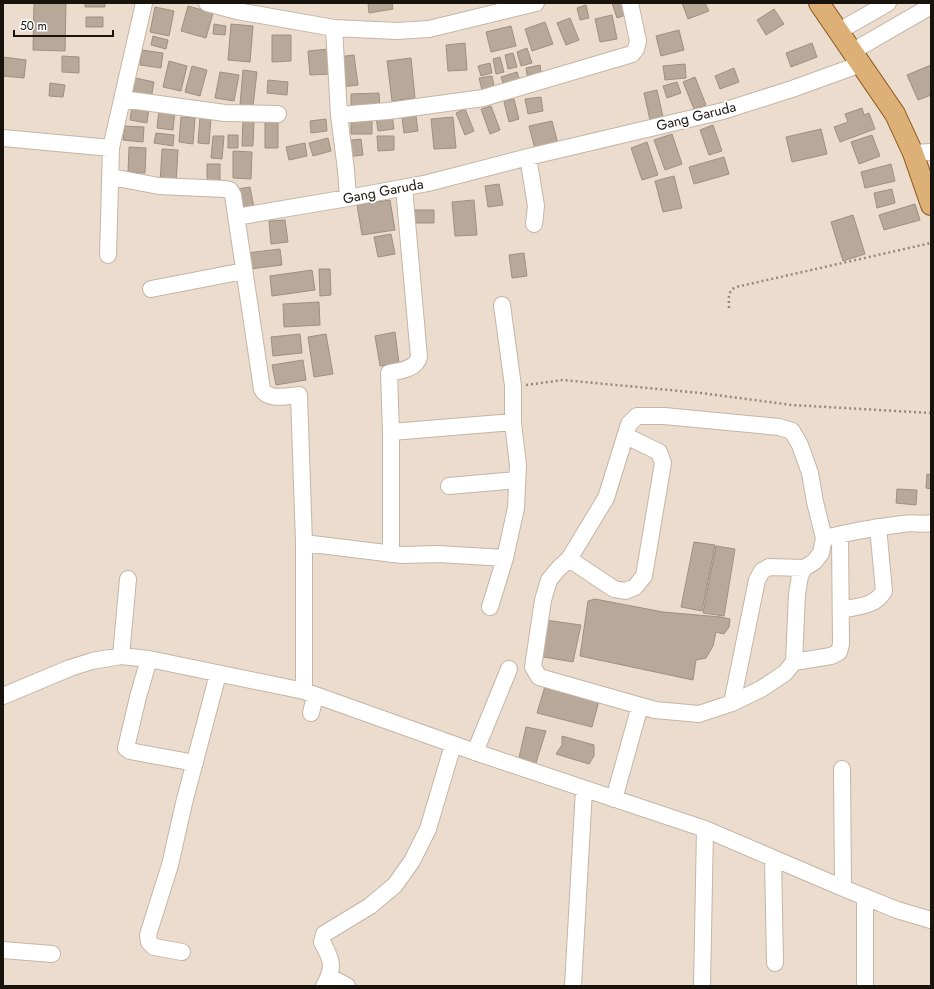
<svg xmlns="http://www.w3.org/2000/svg" width="934" height="989" font-family="Jost,sans-serif">
<style>
.building{fill:#b7a899;stroke:#9e8f81}
.lines{fill:none;stroke-linecap:round;stroke-linejoin:round}
.minor-casing{stroke:#c4b5a6;stroke-width:18}
.major-casing{stroke:#8a5717;stroke-width:22}
.path{stroke:#93887d;stroke-width:2.5;stroke-dasharray:2 3;stroke-linecap:butt}
.minor{stroke:#fff;stroke-width:16}
.major{stroke:#ddb077;stroke-width:20}
.labels{text-anchor:middle;stroke-width:3.5;stroke-linejoin:round;paint-order:stroke}
.street-label{font-size:14px;fill:#18130d;stroke:#fff}
</style>
<rect width="100%" height="100%" fill="#ecdccd"/>
<path class="building" d="M34,3H66L65,51L33,50Z
M85,3H105V7H85Z
M368,3H392L393,9L369,13Z
M612,3H625L629,14L617,18Z
M682,3H705L709,11L688,19Z
M586,5L589,18L580,20L577,8Z
M188,6L213,13L206,38L181,31Z
M155,7L174,11L169,36L150,32Z
M774,9L784,24L766,35L757,20Z
M612,15L617,39L600,42L595,19Z
M86,17H103V27H86Z
M570,18L579,40L566,45L557,23Z
M545,22L553,44L532,51L525,29Z
M214,24L226,26L225,35L213,34Z
M231,24L253,26L250,62L228,60Z
M511,26L516,46L491,52L486,32Z
M679,30L684,50L661,56L656,36Z
M272,35H291V61L272,62Z
M153,36L168,40L166,49L151,45Z
M465,43L467,70L448,71L446,45Z
M812,43L817,57L791,67L786,53Z
M527,48L532,63L521,66L517,52Z
M329,49L331,74L310,75L308,51Z
M142,50L163,53L161,68L140,65Z
M513,53L517,67L508,69L505,55Z
M354,55L358,85L341,87L338,57Z
M62,56L79,57V73L62,72Z
M3,57L26,60L24,78L3,76Z
M500,57L504,72L496,74L493,59Z
M411,58L415,98L392,101L387,61Z
M169,61L187,66L181,91L163,87Z
M490,63L492,73L481,76L478,66Z
M685,64L686,78L665,80L663,66Z
M540,65L542,78L528,80L526,68Z
M931,65V95L918,100L907,75Z
M192,66L207,70L200,96L185,92Z
M734,68L739,82L720,89L715,76Z
M243,70L257,72L253,106L240,105Z
M220,72L239,75L234,101L215,98Z
M517,72L521,84L505,89L501,77Z
M492,76L495,92L483,94L479,78Z
M131,77L154,82L151,99L127,94Z
M695,77L706,105L694,109L683,82Z
M268,80L288,82L287,95L267,93Z
M677,82L681,93L667,98L663,86Z
M50,83L65,85L63,97L49,96Z
M657,90L663,117L650,120L644,93Z
M379,93L380,110L351,111V94Z
M541,97L543,111L528,114L525,99Z
M514,99L519,119L509,122L504,102Z
M132,106L149,108L147,123L130,120Z
M491,106L500,130L490,134L481,109Z
M415,108L418,131L404,133L401,110Z
M862,108L864,115L869,113L875,129L840,142L834,127L848,122L845,114Z
M159,109L175,111L173,130L157,128Z
M465,109L474,131L465,135L456,113Z
M392,115L394,129L378,131L376,117Z
M181,117L195,118L193,144L179,142Z
M200,117L211,118L209,144L198,143Z
M265,117H278V148H265Z
M453,117L456,148L434,149L431,119Z
M326,119L327,131L311,133L310,121Z
M243,120H254L253,146H242Z
M351,121H372V134H351Z
M552,121L558,144L535,149L529,126Z
M713,125L722,151L709,155L700,130Z
M125,126L144,127L143,142L123,140Z
M821,129L827,154L792,162L786,137Z
M156,133L174,135L173,146L154,143Z
M672,134L682,164L665,170L654,140Z
M228,135H238V148H228Z
M872,135L880,156L859,164L851,142Z
M213,136H224L222,159L211,158Z
M377,136H394V150L378,151Z
M328,138L331,151L313,156L309,143Z
M361,139L363,155L346,157L344,141Z
M647,142L658,175L642,180L631,148Z
M305,143L307,156L289,160L286,147Z
M129,147L146,148L145,173L128,172Z
M162,149L178,150L176,184L160,183Z
M233,151L252,152L251,179L233,178Z
M724,157L729,174L694,184L689,167Z
M207,164H220V181H207Z
M891,164L895,181L865,188L861,172Z
M674,176L682,208L663,212L655,181Z
M499,184L503,205L488,207L485,186Z
M250,187L254,208L240,210L237,189Z
M892,189L895,203L877,208L874,193Z
M390,200L395,230L362,235L357,205Z
M474,200L477,235L455,236L452,202Z
M915,204L920,220L884,230L879,215Z
M414,210H434V223H415Z
M853,215L865,254L843,261L831,222Z
M285,220L288,242L271,244L269,221Z
M391,234L395,254L378,257L374,237Z
M280,249L282,265L250,269L247,253Z
M524,253L527,276L512,278L509,255Z
M319,269H330L331,295L320,296Z
M312,270L315,290L272,296L270,276Z
M319,302L320,325L284,327L283,304Z
M395,332L399,363L380,366L375,336Z
M300,334L302,353L273,356L271,337Z
M326,334L333,374L314,377L308,337Z
M303,360L306,380L276,385L272,365Z
M927,474L931,475V489L926,488Z
M897,489L917,490L916,505L896,503Z
M694,542L715,545L702,611L681,607Z
M716,546L735,549L724,616L703,613Z
M595,599L663,612L721,617L730,619L729,627L724,634L716,632L713,646L706,658L696,660L693,680L580,656L588,601Z
M545,620L581,625L573,662L538,656Z
M546,683L600,697L592,727L537,713Z
M526,727L546,731L535,766L518,762Z
M562,736L594,745V756L589,764L556,754L562,745Z"/>
<g class="lines">
<defs>
<path id="minor" d="M207,3L237,11L334,28L397,31L429,29L536,3
M334,28L339,115L346,170L348,198
M839,31L888,3
M853,51L931,6
M122,99L225,113L278,114
M339,115L388,111L483,98L632,54L636,49L638,41L630,3
M3,138L111,148L144,3
M913,153L931,152
M528,157L536,206L534,224
M111,177L159,186L225,189L230,190L233,195L262,389C267,401 288,396 299,395L304,543V691
M236,217L348,198L428,183L528,157L723,111L792,89L861,64
M108,255L111,148
M151,289L244,271
M391,432L501,423H513
M449,486L517,480
M824,538L815,502L810,473L800,445L792,431L779,427L664,416H637L629,424L606,498L569,559L559,568L549,580L543,600L533,667L539,677L655,710L699,714L732,703L761,689L785,673L794,662L797,594L800,576L804,568L814,562L821,553L824,538C850,532 876,527 903,524C913,522 922,525 931,523
M304,543L402,555L438,554L505,558L516,508L518,465L513,423V386L502,305
M391,554V432L389,373C400,371 416,369 419,357L404,188
M569,559L614,589L625,591L635,587L644,576L663,463L659,452L626,436
M490,607L505,558
M841,610C857,606 875,607 884,591L878,527
M121,656L128,579
M149,659L138,697L126,748L130,751L195,763
M794,662L831,656L839,652L841,644L840,535
M3,696L70,668L92,661L121,656L149,659L304,691L475,752L705,829L843,888L897,910L931,920
M732,703L757,580L762,571L769,567L804,568
M311,713L315,696
M475,752L509,669
M842,769L843,888
M614,799L640,706
M773,858L775,963
M865,897V986
M3,950L52,954
M182,952L154,947L149,942L148,935L170,865L184,803L218,674
M330,977L347,986
M324,986C335,967 332,960 322,942L324,934L370,906L395,885L412,861L428,829L453,745
M573,986L584,789
M702,986L705,829"/>
<path id="major" d="M819,3L895,114L913,153L931,205"/>
</defs>
<use href="#minor" class="minor-casing"/>
<use href="#major" class="major-casing"/>
<path class="path" d="M729,308C729,299 727,291 736,287L931,243
M526,385L563,380L701,393L792,405L931,413"/>
<use href="#minor" class="minor"/>
<use href="#major" class="major"/>
</g>
<g class="labels">
<g class="street-label">
<text transform="translate(696 116) rotate(-14)" y="5">Gang Garuda</text>
<text transform="translate(383 191) rotate(-11)" y="5">Gang Garuda</text>
</g>
</g>
<rect width="934" height="989" fill="none" stroke="#18130d" stroke-width="8"/>
<path d="M14 30v6h99v-6" fill="none" stroke="#18130d" stroke-width="2"/>
<text x="20" y="30" font-size="12" fill="#18130d" stroke="#ffffff" stroke-width="3" paint-order="stroke">50 m</text>
</svg>
